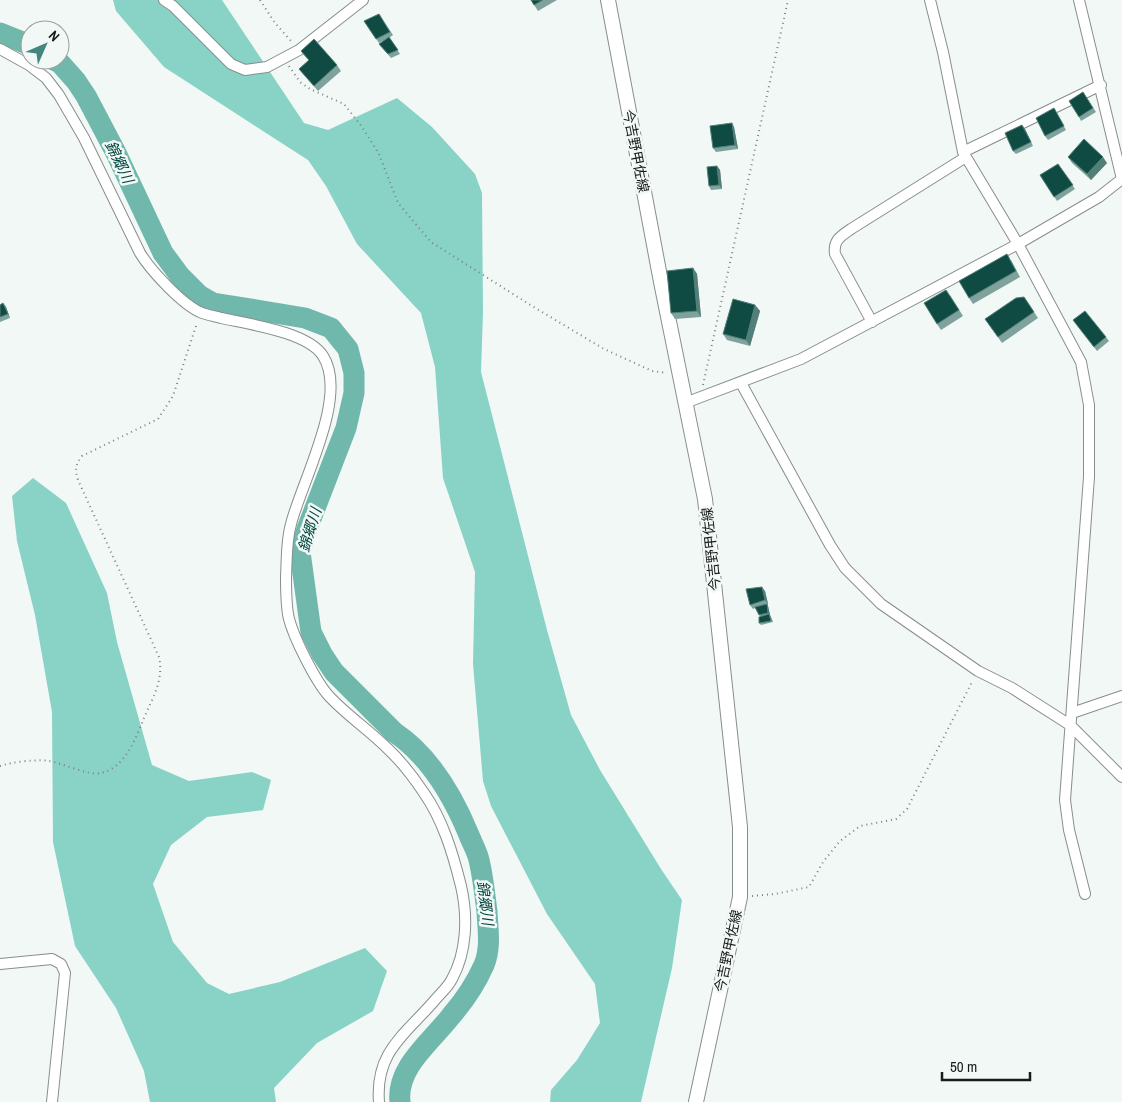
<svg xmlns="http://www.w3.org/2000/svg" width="1122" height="1102" font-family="'Archivo Narrow','Noto Sans JP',sans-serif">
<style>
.forest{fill:#89d2c6}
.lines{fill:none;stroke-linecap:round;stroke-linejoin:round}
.river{stroke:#70b8ac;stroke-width:21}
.street-casing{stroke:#878e8d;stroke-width:12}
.secondary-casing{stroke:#878e8d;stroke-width:16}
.path{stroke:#7b807e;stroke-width:2;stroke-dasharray:1 4;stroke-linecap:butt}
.street{stroke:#fff;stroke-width:10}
.secondary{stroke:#fff;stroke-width:14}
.wall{fill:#80a29c}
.shaded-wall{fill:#537f79}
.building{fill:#0f4b43;stroke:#537f79}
.labels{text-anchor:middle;stroke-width:5;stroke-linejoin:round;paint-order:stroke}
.street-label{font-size:14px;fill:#191b1a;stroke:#f1f8f6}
.water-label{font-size:15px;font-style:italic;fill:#00463e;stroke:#f1f8f6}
</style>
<rect width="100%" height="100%" fill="#f1f8f6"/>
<path class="forest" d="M113,0H222L304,123L328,130L397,98L432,127L475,174L482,193L483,312L481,372L547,630L571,715L600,770L661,869L682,900L672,968L641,1102H550L551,1090L577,1060L600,1023L595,984L547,914L491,806L483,781L473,664L475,572L443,478L435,367L421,313L357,244L326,186L308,160L164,67L116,11Z
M33,478L66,503L107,593L117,642L152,765L189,781L252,772L271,780L263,810L207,817L171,845L153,884L173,942L207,983L229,994L280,982L365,948L387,971L373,1011L317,1043L274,1088L276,1102H150L144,1071L116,1008L75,946L53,842L52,712L35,615L17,541L12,496Z"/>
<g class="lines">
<path class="river" d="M0,33L30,45
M54,60L60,63L76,81L86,96L116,153L163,253L180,276L199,295L213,303L305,318L331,328L348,349L354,373V393L346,428L307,529L300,552L311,632L322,654L334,672L394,732C430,756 453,796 469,835C472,843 477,851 479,860C483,877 485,895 487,912C488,930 491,948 484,965C476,983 464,1001 451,1016C432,1041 396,1067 400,1102"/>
<defs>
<path id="street" d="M164,0L173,6L231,64L245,70L267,67L299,50L363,0
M930,0L943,52L963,152L1018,244L1081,362L1089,405V477L1065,800L1069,830L1085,894
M1079,0L1122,179
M0,49L29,65L46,78L59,95L84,138L140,253C151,271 182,304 200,312C206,315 214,316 221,318C248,324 308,332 323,356C349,396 301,483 291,524C286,541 287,559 286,577C286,590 286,607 289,619C294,638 315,680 328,695C345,714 368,729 387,748C400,760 414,778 424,793C443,820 453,854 461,886C468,916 467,952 452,979C448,987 441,993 435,1000C406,1034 375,1051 379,1102
M963,152L1101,85
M872,322L835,254C833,240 841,236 851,229L966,157
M741,383L830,545L845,568L881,604L978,671L1012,688L1070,725L1122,777
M685,403L801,359L1018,244L1099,197L1122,179
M1072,713L1122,696
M0,964L52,959L61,964L65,973L52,1102"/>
<path id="secondary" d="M608,0L661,282L705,499L740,827V897L696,1102"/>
</defs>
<use href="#street" class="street-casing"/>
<use href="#secondary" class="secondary-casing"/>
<path class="path" d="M260,0L275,23L292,42
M289,66L300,82L310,89L344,104L362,127L379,154L398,203L431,242L532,306L604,349L652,371L667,373
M703,385L788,0
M0,766C12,762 36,759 49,761C63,763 88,776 101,773C125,768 136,738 144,718C153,697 164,680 159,657L78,480C75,470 75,465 82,456L158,419L173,396L197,323
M752,896L775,894L809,887L823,862L840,841L860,826L896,819L907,809L973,680"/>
<use href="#street" class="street"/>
<use href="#secondary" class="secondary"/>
</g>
<path class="wall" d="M531,0H557L538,11Z
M379,14L393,35L389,38L400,54L391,58L379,44L386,39L379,43L364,21Z
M301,51L337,65L341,71L318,91L299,69L309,61Z
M1083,92L1096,112L1081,121L1079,117Z
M1054,108L1066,130L1048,140L1045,136Z
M732,123L734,127L738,149L716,152L713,148Z
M1025,129L1033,146L1016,154L1013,151Z
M1068,157L1107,163L1091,180L1072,163Z
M1058,164L1075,189L1057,201L1040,175Z
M717,166L720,170L722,189L711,190L709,186Z
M1011,260L1020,277L973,304L969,298Z
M693,268L697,274L701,317L675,319L671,313Z
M950,295L963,316L941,330L937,324Z
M1024,297L1038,318L1002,343L985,319Z
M3,303L6,307L10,318L0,322V305Z
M755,305L760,311L750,346L727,340L723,334Z
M1076,324L1106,337L1109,341L1097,351Z
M765,591L768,604L766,605L767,604L768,606L770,615L773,622L761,625L759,623L760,616L755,608L753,609L750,605Z"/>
<path class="shaded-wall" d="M732,123L734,127L738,149L735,145Z
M1022,125L1025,129L1033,146L1031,142Z
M1103,157L1107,163L1091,180L1087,174Z
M717,166L720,170L722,189L719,185Z
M693,268L697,274L701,317L697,311Z
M3,303L6,307L10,318L8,314Z
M755,305L760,311L750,346L746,340Z
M762,587L765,591L768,604L765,600Z
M767,604L768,606L770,615L773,622L768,613Z"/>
<path class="building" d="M531,0H543L534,5Z
M379,14L390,32L376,39L364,21Z
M389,37L398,50L388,54L379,44Z
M314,39L337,65L314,86L299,69L309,60L301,51Z
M1083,92L1093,108L1079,117L1069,101Z
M1054,108L1064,126L1045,136L1036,118Z
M732,123L735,145L713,148L710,126Z
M1022,125L1031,142L1013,151L1005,133Z
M1084,139L1103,157L1087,174L1068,157Z
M1058,164L1073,185L1054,197L1040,175Z
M717,166L719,185L709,186L707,167Z
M1007,254L1016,271L969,298L959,281Z
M693,268L697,311L671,313L667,271Z
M946,290L959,310L937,324L924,303Z
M1024,297L1034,312L998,337L985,319L1016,298Z
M733,299L755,305L746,340L723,334Z
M3,303L8,314L0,317V305Z
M1085,311L1106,337L1094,347L1073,320Z
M762,587L765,600L750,605L746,589Z
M767,604L768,613L759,615L755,607Z
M769,614L771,621L759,623V617Z"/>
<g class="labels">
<g class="street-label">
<text transform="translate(636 151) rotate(79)" y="5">今吉野甲佐線</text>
<text transform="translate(711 549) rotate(-96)" y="5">今吉野甲佐線</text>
<text transform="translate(728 951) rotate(-78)" y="5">今吉野甲佐線</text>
</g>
<g class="water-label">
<text transform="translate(119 162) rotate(64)" y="5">錦郷川</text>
<text transform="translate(310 530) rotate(-73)" y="5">錦郷川</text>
<text transform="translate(485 903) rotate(83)" y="5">錦郷川</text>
</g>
</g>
<g transform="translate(45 45) rotate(45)"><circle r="24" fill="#f1f8f6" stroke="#9ba09e"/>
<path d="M0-4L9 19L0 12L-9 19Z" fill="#42877d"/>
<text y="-8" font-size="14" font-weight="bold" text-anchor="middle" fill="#191b1a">N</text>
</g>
<path d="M942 1072v8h88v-8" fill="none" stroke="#191b1a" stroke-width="2.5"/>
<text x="950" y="1072" font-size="15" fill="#191b1a" stroke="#f1f8f6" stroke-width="4" paint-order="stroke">50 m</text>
</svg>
